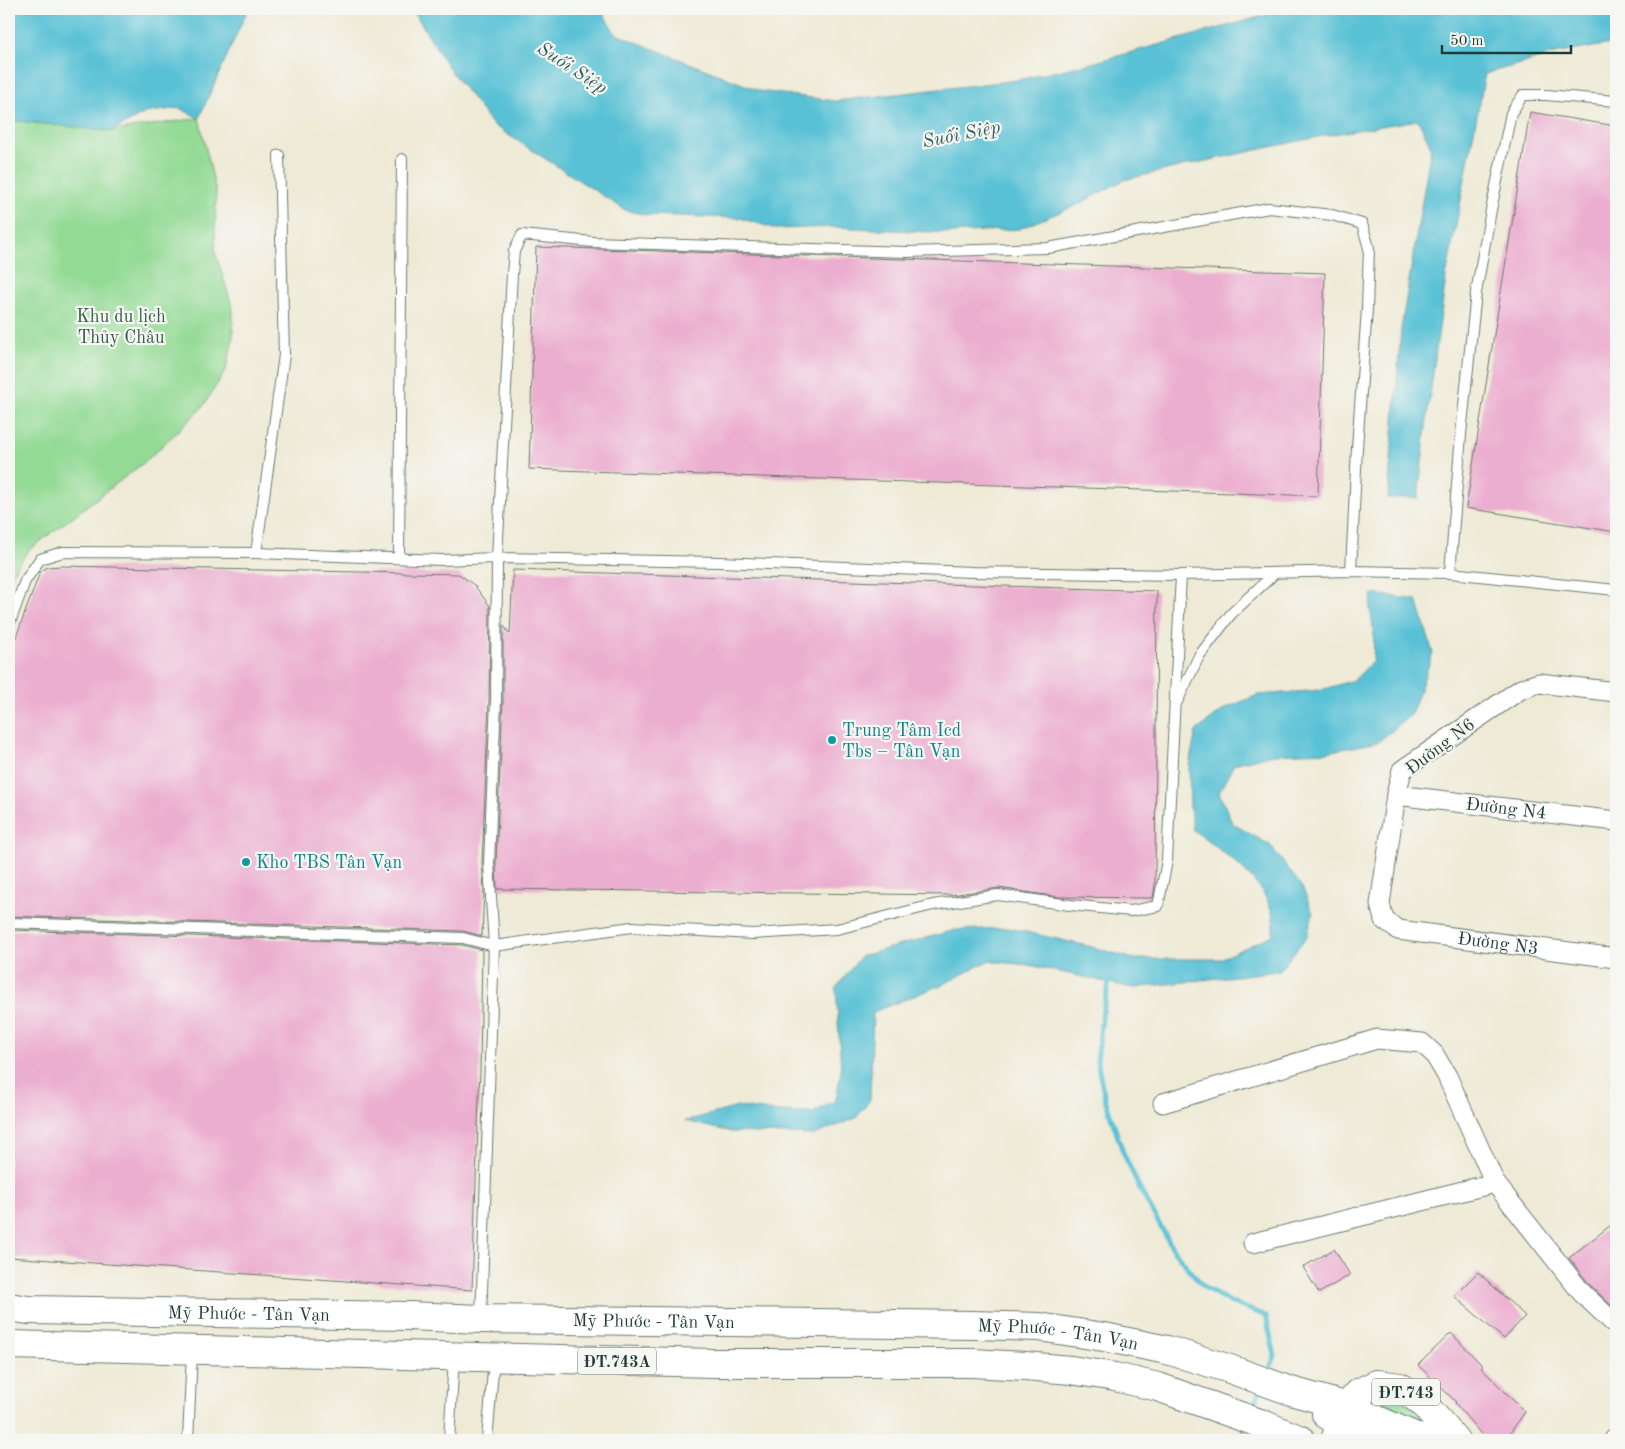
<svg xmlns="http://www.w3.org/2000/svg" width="1625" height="1449" font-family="'Old Standard TT',serif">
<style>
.green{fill:#93da94;stroke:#598c64}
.water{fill:#58c1d5;stroke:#3c7f84}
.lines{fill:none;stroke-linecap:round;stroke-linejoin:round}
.stream{stroke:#58c1d5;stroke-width:5}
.building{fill:#ecaed0}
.service-casing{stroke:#687a6d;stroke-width:12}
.minor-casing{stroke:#687a6d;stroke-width:21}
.primary-casing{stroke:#687a6d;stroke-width:30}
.service{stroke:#fff;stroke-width:10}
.minor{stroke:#fff;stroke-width:19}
.primary{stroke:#fff;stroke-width:28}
.culture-dot{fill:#0f9aa8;stroke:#f6f6f2;stroke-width:2}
.labels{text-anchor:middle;stroke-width:4.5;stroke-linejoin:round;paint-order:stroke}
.shield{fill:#f6f6f2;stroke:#60746d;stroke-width:1}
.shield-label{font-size:16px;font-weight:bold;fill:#1f3d34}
.park-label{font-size:18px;fill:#365c47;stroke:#f6f6f2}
.culture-label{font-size:18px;fill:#0d838f;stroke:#f6f6f2;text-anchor:start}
.street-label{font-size:18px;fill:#1f3d34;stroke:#f6f6f2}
.water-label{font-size:19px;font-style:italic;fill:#2d5e5c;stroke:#f6f6f2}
</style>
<rect width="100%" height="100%" fill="#f6f6f2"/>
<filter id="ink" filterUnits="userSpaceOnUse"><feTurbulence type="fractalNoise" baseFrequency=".02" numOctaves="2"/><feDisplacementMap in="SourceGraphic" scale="10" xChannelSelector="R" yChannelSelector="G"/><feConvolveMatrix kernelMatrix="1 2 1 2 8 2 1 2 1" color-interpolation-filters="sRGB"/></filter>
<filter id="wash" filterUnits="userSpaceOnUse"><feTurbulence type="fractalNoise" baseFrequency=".0096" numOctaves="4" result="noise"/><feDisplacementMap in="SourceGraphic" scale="20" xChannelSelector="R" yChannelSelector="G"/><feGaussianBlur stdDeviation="1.12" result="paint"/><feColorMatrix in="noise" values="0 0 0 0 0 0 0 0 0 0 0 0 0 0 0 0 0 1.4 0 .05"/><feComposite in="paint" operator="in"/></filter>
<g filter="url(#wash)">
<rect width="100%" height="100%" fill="#efead6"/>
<path class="green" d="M199,118L216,192L215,251L233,309V339L226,370L202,408L146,461L29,550L15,569L9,582V120L112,131Z
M1395,1397L1415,1409L1434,1436L1366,1406L1374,1399Z"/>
<path class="water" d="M9,9H248L199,118L179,108L145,113L112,131L9,120Z
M412,9H600L616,34L760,91L835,101L1018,80L1092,63L1289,9H1616V43L1554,54L1485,74L1446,277L1429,402L1418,498H1388L1401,329L1431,147L1418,120L1327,135L1187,165L1124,180L1077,205L1019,229L950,233L834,227L776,229L740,218L646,215L625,210L493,125L450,70Z
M1372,594L1417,600L1433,653L1411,715L1378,742L1327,752L1274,754L1234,764L1219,793L1233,824L1270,845L1302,887L1313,913L1307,936L1279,971L1133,988L1029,965L988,961L944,984L873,1012L870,1100L856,1118L814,1135L731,1132L685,1121L738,1107L780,1112L813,1113L836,1100L841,1070L836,988L861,956L955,930L1009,928L1088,946L1135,959H1220L1273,935C1273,928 1274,919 1272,912C1261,877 1221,851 1193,830L1190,807L1189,765L1196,731L1226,708L1258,695L1321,690L1354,680L1373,661L1374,634L1370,608Z"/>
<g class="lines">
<path class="stream" d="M1110,977L1102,1016L1097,1061L1105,1099L1123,1152L1140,1189L1174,1251L1204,1287L1230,1302L1266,1316L1275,1356L1268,1373
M1251,1412L1261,1388
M1239,1440L1245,1427"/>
</g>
<g id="blocks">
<path class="building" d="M1530,112L1616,126V532L1466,508Z
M536,247L1325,273L1318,496L529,469Z
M61,566L459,574L474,585L490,606L489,700L482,863L484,889L482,936L463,931L9,916V656L40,572L47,567Z
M513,570L1157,591L1155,884L1153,898L1059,897L999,888L951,895L497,889L496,863L503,700V625L510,634Z
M9,930L462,945L482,950L480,1069L472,1290L9,1257Z
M1616,1221V1310L1590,1285L1569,1258Z
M1334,1249L1350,1275L1319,1293L1303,1267Z
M1478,1272L1525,1316L1504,1339L1454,1296Z
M1451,1333L1483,1366L1481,1368L1525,1412L1505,1440H1486L1455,1403L1456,1402L1418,1365Z"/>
</g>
</g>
<g filter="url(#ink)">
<use href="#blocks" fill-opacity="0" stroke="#687a6d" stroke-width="1"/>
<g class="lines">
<defs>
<path id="service" d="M256,553L442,560L497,558L719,562L972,572L1181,575L1351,571L1450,573L1616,590
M399,558L402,159
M1450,573L1461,434L1476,293L1491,210L1511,113L1523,95H1546L1616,101
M9,625L25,581L40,559L63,552L256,553L284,355L279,155
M1177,702L1199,656L1231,614L1275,573
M9,923L463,938L494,946L489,863L496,700L497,558L512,274L514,251L522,235L593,242L907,252L1048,248L1269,208L1332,215L1362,224L1369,248L1367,309L1357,448L1351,571
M481,1319L494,946L632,927L752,934L837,929L933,905L998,895L1070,905L1131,911L1158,906L1167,861L1181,575
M188,1440L192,1352
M449,1440L454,1358
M487,1440L494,1359"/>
<g id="minor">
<path id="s1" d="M1616,692L1539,683L1521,689L1402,770L1396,795L1380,904L1384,920L1398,930L1616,958"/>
<path id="s2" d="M1396,795L1616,821"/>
<path d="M1163,1103L1377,1039L1422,1043L1434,1054L1447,1076L1495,1183L1582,1293L1616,1325"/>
<path d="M1253,1243L1495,1183"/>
<path d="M1614,1440L1616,1437"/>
</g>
<g id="primary">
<path id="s3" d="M9,1307L28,1310L408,1316L481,1319L973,1325L1039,1327L1104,1337L1167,1350L1227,1368L1291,1391L1348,1407L1423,1440"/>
<path d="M9,1345L713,1363H973L1025,1366L1071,1370L1115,1377L1158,1387L1265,1425L1301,1440"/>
<path d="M1326,1414L1341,1424L1375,1440"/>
<path d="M1335,1440L1348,1407L1358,1393L1377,1384L1400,1387L1421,1401L1455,1440"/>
</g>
</defs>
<use href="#service" class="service-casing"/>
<use href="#minor" class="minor-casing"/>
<use href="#primary" class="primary-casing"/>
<use href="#service" class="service"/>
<use href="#minor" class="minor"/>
<use href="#primary" class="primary"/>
</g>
</g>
<g class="culture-dot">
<circle cx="832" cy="740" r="5"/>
<circle cx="246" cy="862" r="5"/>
</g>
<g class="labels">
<g class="shield">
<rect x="578" y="1347.5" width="78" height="27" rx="4"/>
<rect x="1372" y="1378.5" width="68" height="27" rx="4"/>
</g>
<g class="shield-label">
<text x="617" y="1367">ĐT.743A</text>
<text x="1406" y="1398">ĐT.743</text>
</g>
<g class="park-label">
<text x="121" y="322">Khu du lịch<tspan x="121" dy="21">Thủy Châu</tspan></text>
</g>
<g class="culture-label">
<text x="842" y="736">Trung Tâm Icd<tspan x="842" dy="21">Tbs – Tân Vạn</tspan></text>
<text x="256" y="868">Kho TBS Tân Vạn</text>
</g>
<g class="street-label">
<text transform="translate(1440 746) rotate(-37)" y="6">Đường N6</text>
<text dy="6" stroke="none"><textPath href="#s2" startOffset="111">Đường N4</textPath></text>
<text dy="6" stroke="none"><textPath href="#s1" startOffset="511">Đường N3</textPath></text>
<text dy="6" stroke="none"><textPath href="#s3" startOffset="240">Mỹ Phước - Tân Vạn</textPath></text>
<text dy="6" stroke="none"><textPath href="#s3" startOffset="645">Mỹ Phước - Tân Vạn</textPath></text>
<text dy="6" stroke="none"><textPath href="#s3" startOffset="1050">Mỹ Phước - Tân Vạn</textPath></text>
</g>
<g class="water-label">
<text transform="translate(573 67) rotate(33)" y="7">Suối Siệp</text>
<text transform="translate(961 133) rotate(-11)" y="7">Suối Siệp</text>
</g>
</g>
<rect width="1625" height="1449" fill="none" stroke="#f6f6f2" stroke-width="30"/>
<path d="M1442 45v8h129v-8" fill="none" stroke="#1f3d34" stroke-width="2.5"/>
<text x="1450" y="45" font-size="15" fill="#1f3d34" stroke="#f6f6f2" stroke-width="4" paint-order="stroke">50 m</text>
</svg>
